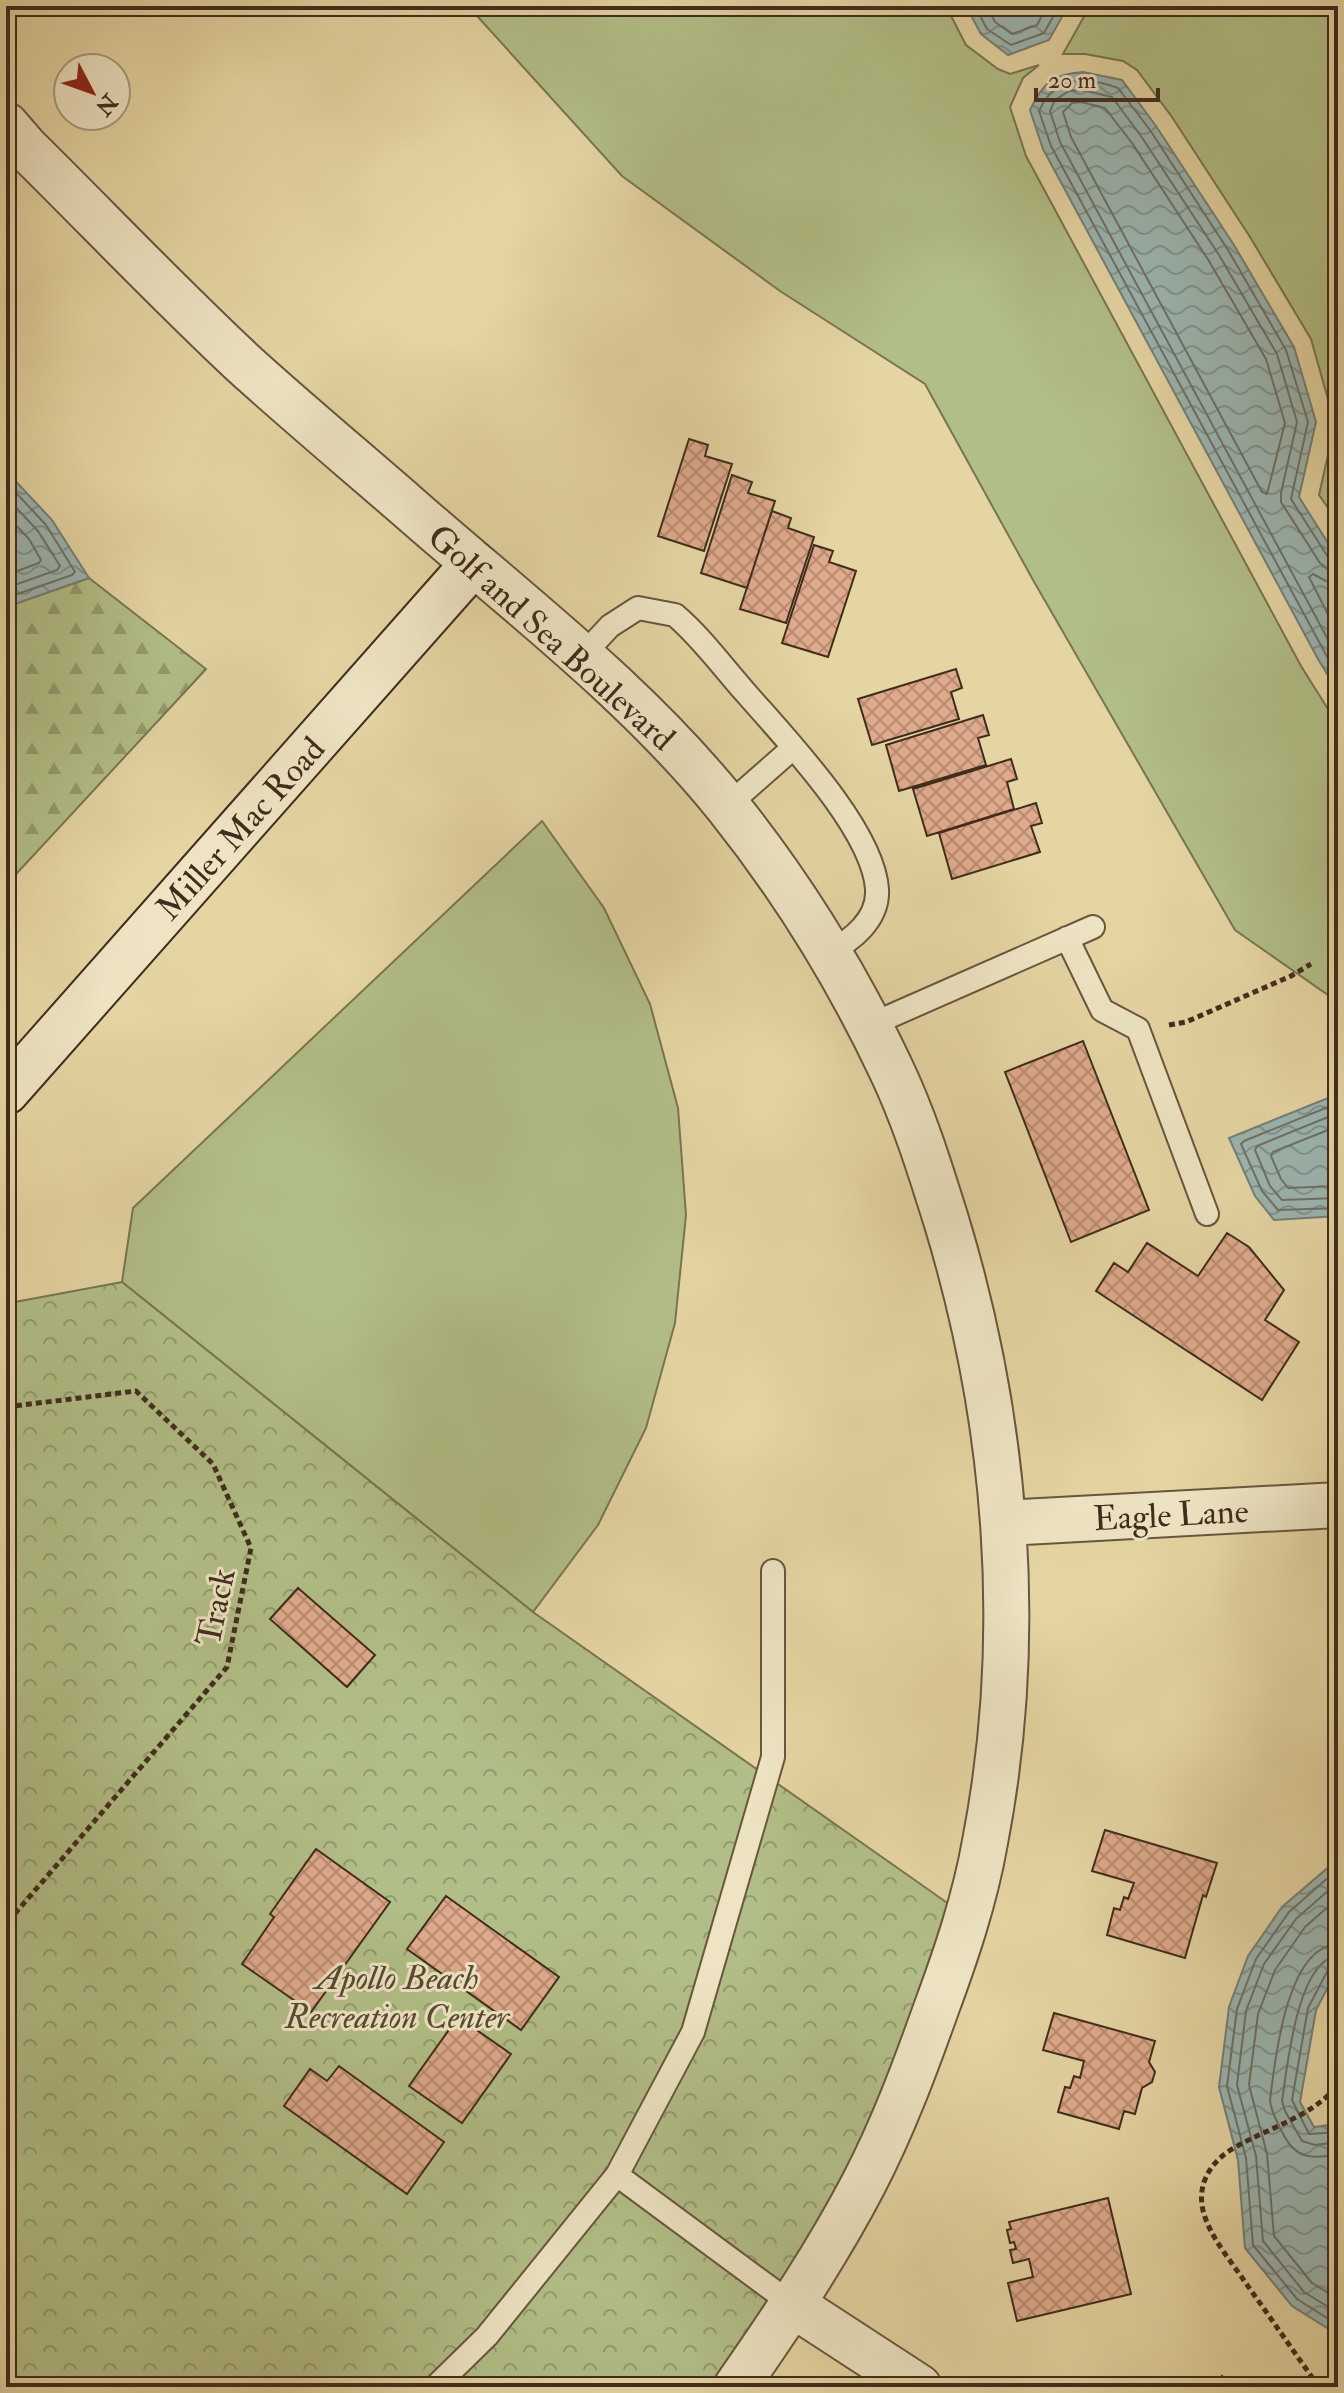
<svg xmlns="http://www.w3.org/2000/svg" width="1344" height="2393" font-family="'IM FELL Double Pica',serif">
<style>
.grass{fill:#b2be87;stroke:#797552;stroke-width:2}
.forest{fill:url(#forest-firs);stroke:#797552;stroke-width:2}
.park{fill:url(#park-crowns);stroke:#797552;stroke-width:2}
.water{fill:url(#water-waves);stroke:#777f76;stroke-width:2}
.lines{fill:none;stroke-linecap:round;stroke-linejoin:round}
.shore{stroke:#6e7167;stroke-width:2}
.building{fill:url(#building-cross-hatch);stroke:#402c1d;stroke-width:2}
.lane-casing{stroke:#69563e;stroke-width:26}
.street-casing{stroke:#69563e;stroke-width:48}
.secondary-casing{stroke:#402c1d;stroke-width:48}
.path{stroke:#402c1d;stroke-width:5;stroke-dasharray:6 4;stroke-linecap:butt}
.lane{stroke:#eee4c3;stroke-width:22}
.street{stroke:#eee4c3;stroke-width:44}
.secondary{stroke:#eee4c3;stroke-width:44}
.labels{text-anchor:middle;stroke-width:6;stroke-linejoin:round;paint-order:stroke}
.street-label{font-size:34px;fill:#402c1d;stroke:#eee4c3}
.park-label{font-size:34px;font-style:italic;fill:#574932;stroke:#eee4c3}
</style>
<defs>
<pattern id="forest-firs" width="22" height="20" patternUnits="userSpaceOnUse" patternTransform="scale(2)"><rect width="22" height="20" fill="#b2be87"/><path d="M5 1l3.5 6h-7zM16 11l3.5 6h-7z" fill="#929b6e"/></pattern>
<pattern id="park-crowns" width="20" height="18" patternUnits="userSpaceOnUse" patternTransform="scale(2)"><rect width="20" height="18" fill="#b2be87"/><path d="M2 6a3 3 0 1 1 6 0M12 15a3 3 0 1 1 6 0" fill="none" stroke="#929b6e"/></pattern>
<pattern id="water-waves" width="16" height="10" patternUnits="userSpaceOnUse" patternTransform="scale(2)"><rect width="16" height="10" fill="#9bb6b1"/><path d="M0 5q4-4 8 0t8 0" fill="none" stroke="#80948f"/></pattern>
<pattern id="building-cross-hatch" width="8" height="8" patternUnits="userSpaceOnUse" patternTransform="scale(2)"><rect width="8" height="8" fill="#dfaa8b"/><path d="M0 0l8 8M0 8l8-8" fill="none" stroke="#b68b71"/></pattern>
</defs>
<rect width="100%" height="100%" fill="#e5d5a3"/>
<filter id="stains"><feTurbulence type="fractalNoise" baseFrequency=".0025" numOctaves="4"/><feColorMatrix values="0 0 0 0 .2 0 0 0 0 .09 0 0 0 0 .02 0 0 0 .5 -.17"/></filter>
<radialGradient id="worn" r=".72"><stop offset=".6" stop-color="#630" stop-opacity="0"/><stop offset="1" stop-color="#630" stop-opacity=".3"/></radialGradient>
<path class="grass" d="M468,6H946L966,45L998,69L1010,74L1039,65L1023,78L1010,107L1026,156L1301,666L1338,725V1002L1235,930L1033,580L925,384L780,291L622,176Z
M1090,6H1338V522L1319,495L1335,424L1311,339L1250,237L1172,117L1137,70L1123,61L1085,54H1063Z
M542,821L604,908L650,1004L678,1108L686,1215L675,1323L646,1428L598,1525L533,1612L122,1282L133,1208Z"/>
<path class="forest" d="M89,578L206,669L6,885V607Z"/>
<path class="park" d="M122,1282L533,1612L966,1916L793,2305L709,2387H6V1312L15,1302Z"/>
<path class="water" d="M966,6H1068L1049,40L1008,55L981,34Z
M1083,72L1122,80L1156,126L1234,245L1294,347L1316,422L1299,497L1338,559V692L1318,659L1043,149L1030,110C1043,83 1052,74 1083,72Z
M6,471L52,520L89,578L6,607Z
M1338,1094V1216L1274,1220L1255,1196L1229,1138Z
M1338,1859V1968L1316,2010L1300,2102L1314,2127L1338,2124V2332L1335,2333L1292,2306L1245,2248L1238,2160L1219,2087L1229,2007L1248,1956L1282,1907Z"/>
<g class="lines">
<path class="shore" d="M975,6L987,29L1011,45L1044,33L1059,6
M987,6L995,22L1012,34L1037,25L1047,6
M1081,102L1105,108L1132,143L1209,261L1266,359L1285,423L1267,494L1262,492L1071,137L1063,112L1072,103Z
M6,482L46,525L75,572L72,575L6,598
M6,497L38,531L60,566L57,570L6,588
M6,515L29,539L41,560L39,563L6,575
M1338,561L1328,557L1291,499L1308,422L1286,350L1228,250L1150,130L1118,88C1084,76 1056,74 1039,111L1051,146L1338,677
M1338,571L1328,569L1320,563L1281,502V493L1297,422L1277,354L1219,255L1141,136L1112,97L1082,90L1069,91L1055,100L1050,111L1060,142L1338,658
M1338,583L1326,581L1313,574L1309,577L1338,634
M1338,1103L1244,1141L1241,1144L1262,1191L1278,1210L1338,1208
M1338,1113L1257,1146L1255,1150L1270,1186L1282,1200L1338,1198
M1338,1126L1273,1152L1271,1156L1281,1179L1288,1188L1338,1186
M1338,1869L1289,1912L1256,1959L1237,2009L1227,2086L1246,2158L1253,2245L1297,2299L1338,2325
M1338,1882L1296,1919L1264,1964L1246,2011L1237,2085L1256,2156L1263,2241L1304,2292L1338,2313
M1338,1898L1305,1927L1275,1970L1258,2014L1249,2085L1267,2154L1274,2236L1312,2283L1338,2299
M1338,1944C1286,1946 1275,2061 1270,2100C1271,2112 1277,2121 1282,2132C1296,2160 1309,2158 1338,2155
M1338,1956C1297,1959 1287,2069 1282,2101L1285,2111L1302,2141L1315,2145L1338,2142
M1338,1967L1328,1970L1308,2008L1292,2100L1309,2134L1338,2132"/>
</g>
<path class="building" d="M689,439L708,445L705,456L732,464L704,551L658,536Z
M732,475L752,482L748,493L775,501L747,588L701,573Z
M772,511L791,518L788,528L814,537L786,623L740,609Z
M814,545L833,551L829,562L856,571L828,657L782,643Z
M956,669L962,688L951,692L959,719L872,745L858,699Z
M983,715L989,735L978,738L986,765L899,791L886,745Z
M1011,759L1017,779L1007,782L1014,809L927,836L913,789Z
M1036,803L1042,823L1031,826L1040,852L952,879L939,833Z
M1083,1041L1149,1210L1071,1242L1005,1072Z
M1227,1233L1249,1247L1284,1290L1265,1320L1299,1342L1262,1400L1096,1291L1114,1263L1128,1272L1147,1243L1198,1276Z
M298,1588L375,1655L347,1687L270,1619Z
M1105,1830L1217,1863L1206,1897L1203,1895L1185,1958L1107,1935L1114,1908L1120,1910L1124,1897L1128,1899L1134,1883L1092,1871Z
M316,1849L390,1902L311,2012L242,1964L274,1917L270,1914Z
M446,1896L559,1977L521,2030L407,1949Z
M1054,2013L1155,2041L1149,2062L1155,2072L1152,2082L1142,2088L1135,2114L1124,2111L1119,2129L1058,2112L1065,2087L1070,2088L1074,2076L1080,2078L1084,2061L1043,2050Z
M458,2017L511,2054L462,2123L409,2086Z
M339,2066L444,2142L407,2194L284,2106L310,2069L327,2081Z
M1108,2198L1131,2294L1017,2321L1008,2283L1033,2277L1029,2259L1013,2263L1010,2250L1016,2249L1014,2242L1010,2243L1007,2230L1011,2229L1009,2222Z
M1222,2376L1230,2387H1207Z"/>
<g class="lines">
<defs>
<path id="lane" d="M582,656L610,626L638,608L675,615C701,637 722,666 745,692C784,737 873,829 877,889C879,919 852,941 828,952
M727,806L793,748
M1067,938L1102,1010L1138,1029L1207,1214
M868,1026L1093,927
M617,2175L693,2032L773,1757V1571
M435,2387L487,2336L617,2175L793,2305"/>
<path id="street" d="M6,125L25,147C98,219 169,294 244,364C297,412 352,458 406,505C516,602 636,692 728,807C792,887 847,976 891,1069C914,1117 930,1169 946,1220C1007,1420 1025,1635 985,1842C975,1899 956,1955 936,2009C915,2068 893,2127 864,2183C827,2254 782,2321 736,2387
M1004,1523L1338,1505
M793,2305L919,2387"/>
<path id="secondary" d="M6,1092L473,564"/>
</defs>
<use href="#lane" class="lane-casing"/>
<use href="#street" class="street-casing"/>
<use href="#secondary" class="secondary-casing"/>
<path class="path" d="M1169,1025L1186,1022L1291,976L1311,964
M6,1407L136,1391L213,1464L251,1548L227,1667L6,1924
M1319,2387C1294,2352 1270,2317 1245,2282C1231,2261 1211,2238 1204,2214C1196,2188 1208,2165 1229,2151C1265,2128 1310,2119 1338,2085"/>
<use href="#lane" class="lane"/>
<use href="#street" class="street"/>
<use href="#secondary" class="secondary"/>
</g>
<g class="labels">
<g class="street-label">
<text transform="translate(552 637) rotate(42)" y="12">Golf and Sea Boulevard</text>
<text transform="translate(240 828) rotate(-48)" y="12">Miller Mac Road</text>
<text transform="translate(1171 1514) rotate(-3)" y="12">Eagle Lane</text>
<text transform="translate(215 1607) rotate(-78)" y="12">Track</text>
</g>
<g class="park-label">
<text x="397" y="1989">Apollo Beach<tspan x="397" dy="39">Recreation Center</tspan></text>
</g>
</g>
<rect width="1344" height="2393" fill="none" stroke="#e5d5a3" stroke-width="32"/>
<rect x="8" y="8" width="1328" height="2377" fill="none" stroke="#402c1d" stroke-width="4"/>
<rect x="16" y="16" width="1312" height="2361" fill="none" stroke="#402c1d" stroke-width="2"/>
<g transform="translate(92 92) rotate(131)"><circle r="38" fill="#eee4c3" stroke="#a89a81" stroke-width="2"/>
<path d="M0-6L14 30L0 20L-14 30Z" fill="#8f2418"/>
<text y="-12" font-size="22" font-weight="bold" text-anchor="middle" fill="#402c1d">N</text>
</g>
<path d="M1036 88v12h122v-12" fill="none" stroke="#402c1d" stroke-width="4"/>
<text x="1048" y="88" font-size="24" fill="#402c1d" stroke="#eee4c3" stroke-width="6" paint-order="stroke">20 m</text>
<rect width="100%" height="100%" filter="url(#stains)"/>
<rect width="100%" height="100%" fill="url(#worn)"/>
</svg>
